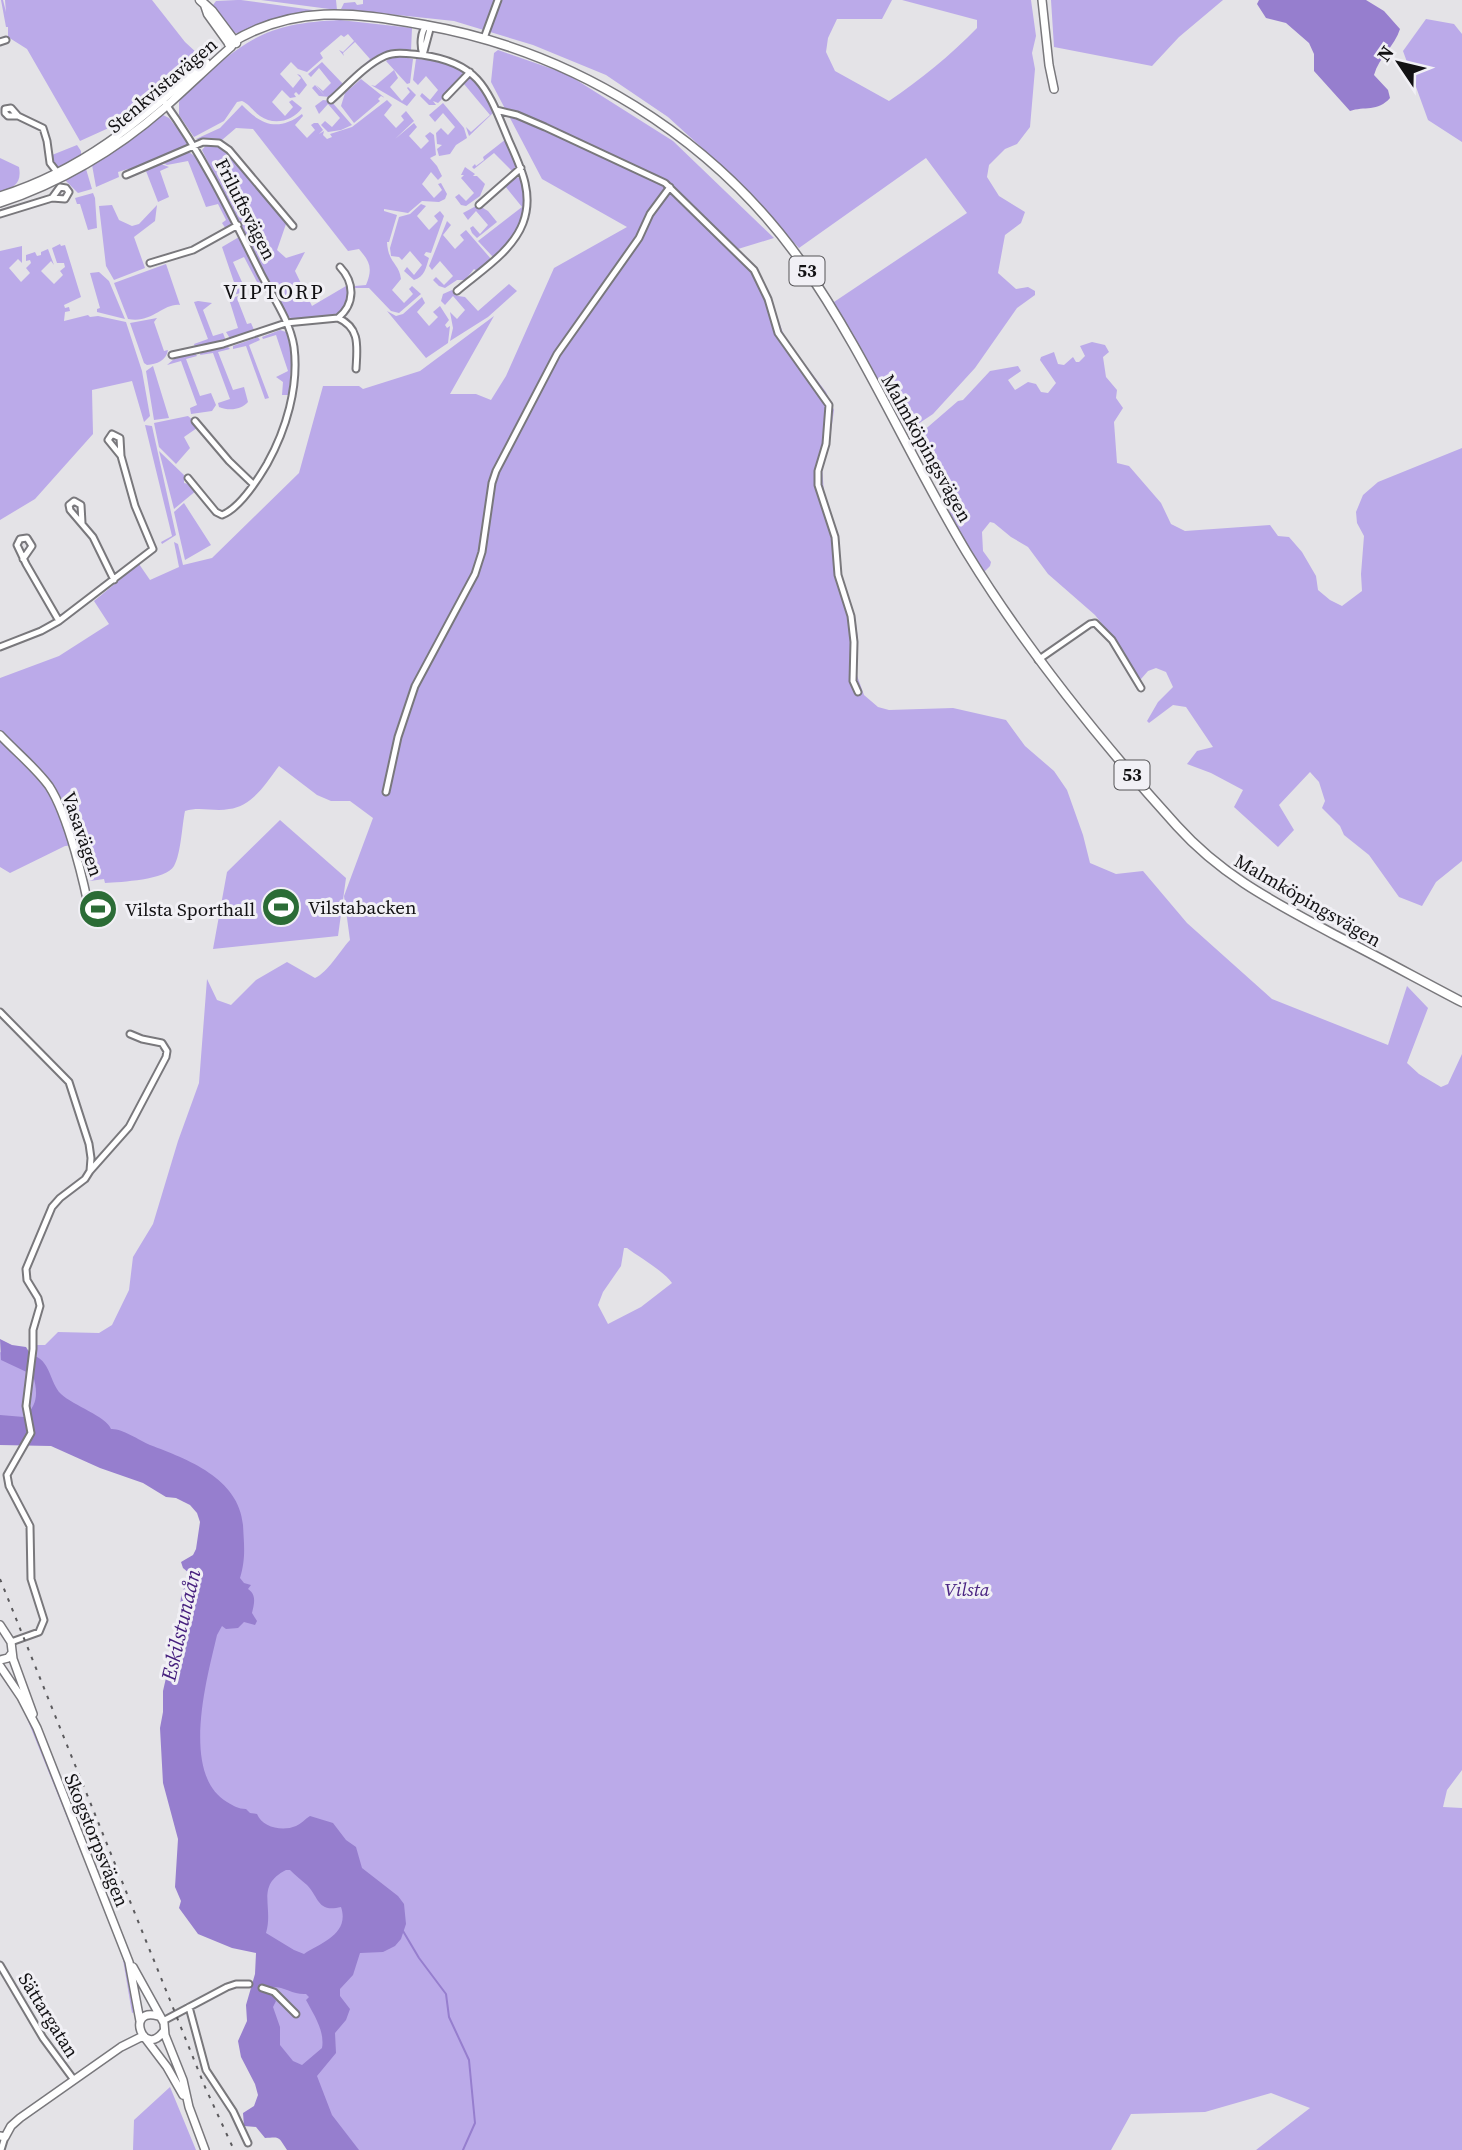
<svg xmlns="http://www.w3.org/2000/svg" width="1462" height="2150" font-family="'Source Serif 4',serif">
<style>
.green{fill:#bbaae9;fill-rule:evenodd}
.water{fill:#967ece;fill-rule:evenodd}
.lines{fill:none;stroke-linecap:round;stroke-linejoin:round}
.stream{stroke:#967ece;stroke-width:2}
.street-casing{stroke:#79787c;stroke-width:9}
.secondary-casing{stroke:#79787c;stroke-width:10}
.primary-casing{stroke:#79787c;stroke-width:11}
.street{stroke:#fff;stroke-width:5}
.secondary{stroke:#fff;stroke-width:7}
.primary{stroke:#fff;stroke-width:8}
.rail{stroke:#5b5a5d;stroke-width:2;stroke-dasharray:3.5 7;stroke-linecap:butt}
.labels{text-anchor:middle;stroke-width:6;stroke-linejoin:round;paint-order:stroke}
.shield{fill:#f1f0f5;stroke:#555457;stroke-width:2}
.shield-label{font-size:18px;font-weight:bold;fill:#121113}
.street-label{font-size:19px;fill:#121113;stroke:#f1f0f5}
.poi-label{font-size:19px;fill:#121113;stroke:#f1f0f5;text-anchor:start}
.park-label{font-size:19px;font-style:italic;fill:#4a2482;stroke:#f1f0f5}
.neighbourhood-label{font-size:21px;letter-spacing:2px;fill:#121113;stroke:#f1f0f5}
.water-label{font-size:21px;font-style:italic;fill:#451e7d;stroke:#f1f0f5}
</style>
<rect width="100%" height="100%" fill="#e4e3e7"/>
<path class="green" d="M1,0H3L6,12L5,0H152L185,42L198,54L203,51L204,58L144,112L80,141L27,49L8,37V27H6Z
M237,0H241L320,11L284,16L241,34L232,32L213,5L216,1Z
M261,0H336L337,10Z
M363,0H892L882,19H837L828,38L826,52L835,71L889,101C920,80 951,55 977,28V20L902,0H1031L1036,36L1032,53L1035,69L1030,127L1017,144L1005,149L989,165L987,177L999,196L1025,212L1021,223L1005,235L998,273L1016,289L1028,287L1035,291V295L1017,308L975,368L933,414L915,426L905,428L831,304L967,213L926,158L799,248L712,157L668,117L606,75L533,45L454,21L341,9L344,3L355,2L357,5L363,4Z
M1051,0H1223L1179,37L1152,66L1054,47Z
M1426,19L1454,24L1462,34V142L1428,120L1403,51Z
M340,20L412,28L411,51H389L359,71L356,68L358,70L370,59L355,42L343,53L344,56L339,50L343,52L354,41L348,34L344,37L341,35L320,53L323,58L307,72L298,69L291,62L280,74L293,88L301,78L297,74L300,75L307,85L299,95L296,92L294,94L296,97L290,98L282,90L272,102L285,116L293,107L289,102L292,100L302,108C293,121 274,126 260,116C253,111 249,104 242,101L237,102L224,121L194,137L179,115V102C188,89 202,78 214,68C258,30 283,23 340,20Z
M498,50L567,74L673,141L774,238L738,249L746,257L764,282L785,338L826,392L834,410L829,446L822,467L824,493L839,542L842,577L855,616L858,639L855,670L864,695L878,707L889,710L953,708L1006,720L1025,746L1054,771L1067,790L1083,835L1090,863L1116,874L1143,871L1187,923L1272,999L1388,1045L1407,986L1428,1008L1407,1063L1419,1074L1441,1087L1448,1084L1462,1054V1770L1447,1790L1443,1807L1462,1808V2150H1256L1310,2108L1271,2093L1205,2112L1131,2114L1111,2150H299L253,2048L267,1958L183,1754L234,1519L193,1479L0,1432V1352L36,1366V1345H45L58,1332L99,1333L112,1325L129,1290L133,1257L153,1224L178,1141L199,1083L207,979L217,1000L231,1005L256,980L287,962L315,978C328,972 339,952 350,940L344,896L373,818L350,801H331L317,795L279,766C266,783 253,806 229,809C214,812 200,806 185,811C182,825 181,854 174,866C166,880 121,882 105,883L104,879L90,881L78,845L65,846L10,873L0,867V678L59,656L109,624L94,601L139,564L150,580L179,567L174,542L178,544L183,565L212,558L299,473L323,386H359L363,389L420,371L494,316L450,394H476L491,400L506,376L554,268L627,227L542,179L491,82L494,53ZM624,1248H627C639,1257 665,1272 672,1283L641,1307L608,1324L598,1305L603,1292L621,1266Z
M398,56L413,59L410,83L407,84L386,61L390,58Z
M416,59L443,61L462,70L463,76L443,95L444,97L438,103L433,101L436,105H429L420,96L422,93L430,100L438,90L426,76L418,85L413,80Z
M322,62L344,85L330,97L319,96L312,88L315,85L325,96L316,85L323,91L331,83L319,68L311,77L308,74Z
M394,70L398,78L390,87L402,101L410,92L407,88L408,87L416,95L407,106L371,85L375,86Z
M470,78L474,79L482,89L493,113L469,136L466,127L471,132L490,115L464,84Z
M361,79L385,98L381,96L378,99L380,101L354,123L341,106L345,93Z
M323,100L331,101L352,125L341,130L328,132L321,125L325,121L332,127L340,118L328,104L319,114L315,106Z
M387,100L392,105L384,115L396,128L404,120L401,116L406,111L414,121L395,139L414,123L417,127L409,136L421,149L429,141L425,136L430,132L434,135L436,155L430,158L437,166L442,176L438,180L431,172L422,184L434,198L442,190L438,184L441,183L447,194L445,199L439,202L422,201L408,213L384,209V211L397,215L389,242H387C388,263 399,263 401,279L392,290L404,303L413,294L409,289L412,286L421,294L399,313L391,311L369,288H355V286L366,285C373,268 370,262 359,249L348,251L253,129L236,128L222,140L196,139L220,128L242,105C261,125 278,132 302,114L303,116L295,125L307,138L315,130L311,125L314,123H318L323,130L319,134L324,131L323,135L327,139L332,137L330,134L352,127Z
M443,103L464,128L467,138L456,145L450,154L439,156L437,149L442,145L437,144L436,133L441,128L448,135L455,127L443,113L435,122L429,115Z
M163,115L169,118L187,141V146L132,170L128,169L118,172L119,177L96,187L92,165Z
M506,139L516,165L515,170L512,171L494,153L474,169L472,167L475,164L476,166L484,160L483,157Z
M208,143L219,145L228,153L286,224L277,250L286,258L305,252L295,271L312,306L346,286C355,323 310,324 284,316L202,150Z
M77,145L81,151V157L59,168L51,159L52,155Z
M188,152C205,158 223,206 231,223L230,227L226,229L222,223L226,220L218,204L206,207L188,161L167,165L163,163Z
M0,158L19,167C22,183 14,188 0,192Z
M161,164L169,167L160,171L169,197L158,202L146,171Z
M465,167L475,174L473,176H477L485,184L480,196L466,206L461,205L455,197L459,194L466,201L474,193L461,178L464,175H461Z
M86,169L92,189L78,193L65,180Z
M514,177L522,178C529,211 519,235 493,257L478,241L522,207L505,186Z
M93,193L95,198L97,228L88,230L80,204H77L75,198Z
M421,204L426,206L417,216L429,230L438,221L434,216L440,211L444,216L431,253L426,252L424,255L429,258C426,267 425,277 414,280L404,271L407,267L414,275L422,265L410,251L402,260L399,257L391,256L390,248L399,217L410,214Z
M112,205L119,220L132,226L139,224L157,205L155,221L134,237L145,268L114,280L106,266L99,206Z
M478,205L488,211L497,222L477,238L472,233L470,228L473,226L480,234L488,225L476,211L468,220L463,213Z
M447,221L451,225L443,235L455,249L464,240L460,235L466,230L491,259L477,271L474,269L465,280H457L445,288L439,286L433,280L436,277L444,285L453,276L440,261L432,270L429,266Z
M239,237L262,283L256,286L253,284L257,282L244,257L233,262L246,291L231,296L237,291L222,247Z
M60,244L61,246L65,245L81,297L64,305L65,308L69,307L70,311L65,312L64,321L88,315L90,317L98,316L126,322L142,371L150,416L144,422L132,381L92,390L93,434L35,499L0,520V251L22,246V263L18,259L9,268L21,282L30,273L26,268L31,263L30,260L26,261V255L35,252L37,256L41,255V252L48,249L54,265L51,261L41,271L54,284L63,275L60,271L65,267L64,263H57L52,248Z
M166,264L180,305C163,303 152,324 128,319L114,283Z
M99,272L109,281L125,319L97,312V309L100,308L90,273Z
M509,284L517,291L488,317L450,341L453,328L450,312L457,319L465,310L453,296L445,305L441,301L443,294L452,290L458,296L465,297L478,311Z
M241,295L242,299L238,301L247,324L251,323L255,332L231,340L226,332L238,328L229,299Z
M422,297L425,303L417,312L429,326L438,317L433,312L440,306L449,320L445,325L447,328L450,326L448,343L426,358L387,311L396,316L403,314Z
M198,301L212,303L203,310L213,336L223,333L226,341L195,347L194,344L208,339L194,302Z
M157,318L154,322L164,351L168,350C166,361 157,364 147,365L144,363L130,323Z
M280,330L286,332L292,351L289,395H282L283,382L276,377L288,371L276,335L263,339L262,337Z
M258,337L260,340L249,345L269,398L265,399L246,346L233,349V346Z
M1092,342L1105,345L1109,352L1103,357L1106,377L1117,390L1116,398L1123,408L1114,422L1117,463L1129,466L1161,503L1171,524L1185,531L1270,525L1278,536L1289,537L1302,552L1316,576L1318,590L1330,600L1342,606L1362,591L1361,574L1364,536L1357,523L1356,512L1363,495L1378,482L1462,448V861L1436,882L1422,906L1399,897L1369,855L1344,835L1340,826L1322,808L1325,801L1319,782L1310,772L1279,805L1294,830L1278,847L1234,807L1243,790L1211,773L1187,764L1197,751L1213,747L1186,707L1173,705L1149,723L1147,721L1158,702L1173,687L1166,672L1156,668L1148,671L1141,679L1137,677L1124,652L1095,615L1048,574L1028,547L1011,537L994,523L990,522L982,532L983,551L991,562L990,566L984,572L949,517L950,503L933,467L912,442L914,439L958,401L963,400L990,371L1018,366L1021,371L1008,380L1015,390L1028,382L1036,384L1041,392L1048,393L1056,383L1040,360L1041,357L1054,352L1058,364L1064,365L1073,357L1076,362H1079L1085,356L1080,346Z
M228,347L230,349L218,352L233,390L244,387L248,402C241,410 229,411 219,407L218,403L230,399L213,353L200,355L201,352Z
M195,353L197,356L186,359L200,396L211,393L216,405L212,411L191,414L190,408L197,405L181,361L167,365L174,359Z
M153,366L169,418L154,420L146,371Z
M188,416L195,422L197,428L184,437L190,448L176,464L159,447L154,423Z
M145,425L152,426L176,535L162,544L161,542L172,536Z
M159,451L184,475V483L193,485L197,490L174,509Z
M184,503L211,545L185,560L174,512Z
M280,820L346,878L338,936L213,949L227,872Z
M8,1682L12,1686L28,1717L117,1938L128,1969L137,2011L132,2013L122,1954L24,1711L19,1700L7,1685Z
M170,2087L196,2150H133L134,2120Z"/>
<path class="water" d="M1259,0H1366L1384,11L1400,29C1395,46 1379,57 1374,75L1388,90L1390,98C1378,112 1364,106 1350,111L1314,71V54L1309,43L1286,23L1266,18L1257,4Z
M0,1339L12,1345L26,1347L31,1355C51,1359 49,1382 61,1394C74,1406 106,1416 111,1429C121,1428 139,1440 150,1445C187,1459 239,1478 243,1525C244,1545 246,1558 240,1578L244,1583L251,1585L248,1589C257,1595 254,1604 252,1613L257,1621L255,1625L244,1622L238,1628L226,1629L222,1626L217,1635C207,1678 180,1774 227,1802C234,1806 238,1809 246,1809L250,1813L257,1814C262,1827 282,1832 296,1826C301,1824 305,1819 310,1816L333,1823L346,1840L356,1847L362,1868L398,1896L404,1904L406,1924L401,1939L395,1946L383,1952L360,1953L353,1975L340,1989V1996L350,2009L346,2020L335,2033L336,2053L317,2076L332,2115L359,2150H287C278,2136 280,2137 265,2138L256,2127L244,2126L243,2113L254,2106L258,2095L255,2084L241,2057L238,2041L247,2021L246,2005L255,1974L256,1953L232,1948L198,1934L179,1908L181,1901L175,1887L178,1839L163,1783L160,1728L163,1712V1691L178,1625L181,1597L189,1573L183,1568L181,1562L193,1555L196,1549L200,1522L197,1513L190,1505L176,1498L166,1497L143,1483L100,1468L51,1446L0,1445V1415L24,1417C38,1405 38,1393 33,1375L1,1360ZM286,1870H290C295,1875 301,1880 307,1885C319,1897 317,1913 341,1907C350,1934 321,1943 304,1954L294,1950L266,1933C274,1906 255,1886 286,1870ZM271,1987C284,1986 293,1995 306,1994L309,1997L306,2000C314,2015 325,2031 322,2048L302,2065L293,2061L280,2045V2027L273,2007L276,2001L269,1991Z"/>
<g class="lines">
<path class="stream" d="M403,1931L419,1958L446,1994L449,2017L469,2060L475,2123L463,2150"/>
<defs>
<path id="street" d="M484,38L498,0
M0,42L6,40
M423,55L430,29L427,26
M423,55C420,46 420,32 427,25
M446,97L470,72
M331,100C347,86 365,65 385,56C396,51 410,54 422,55C481,63 488,91 509,141C521,168 534,194 523,223C512,252 479,272 457,291
M165,103C204,157 232,216 261,274C273,297 290,321 294,347C299,387 286,430 267,464C257,481 240,508 222,515L216,512L188,478
M496,110L517,115L545,127L665,183L754,270L768,299L778,333L829,405L826,444L818,471V485L835,537L838,575L851,616L854,642L853,681L858,692
M18,116H8L5,113V109L11,108L18,116L43,128L47,141L50,163L57,172
M126,175L203,142L219,143L229,150L293,226
M479,205L521,168
M0,214L52,198L65,199L69,192L66,188L60,187L52,198
M150,263L193,250L238,225
M338,318C361,328 357,348 356,369
M172,355L223,344L286,323L338,318C355,304 355,283 340,267
M195,421L229,461L253,484
M82,523L81,505L74,501L69,505L70,510L93,537L114,580
M23,559L32,546L27,538L20,539L17,545L26,564L59,621
M0,647L41,631L59,621L153,549L135,506L121,456L108,440L112,434L120,438L121,456
M1038,660L1090,624L1095,623L1112,640L1141,688
M386,792L398,737L415,686L475,574L482,552L492,483L496,471L557,354L639,238L650,214L670,187
M0,1012L69,1082L89,1144L91,1158L90,1171L85,1179L60,1198L52,1207L26,1269L27,1280L38,1298L40,1306L33,1330V1349L26,1406L31,1433L7,1475L9,1486L30,1526L31,1579L44,1620L39,1632L11,1642
M90,1171L129,1127L166,1057L167,1051L162,1043L142,1039L130,1034
M0,1965L43,2038L74,2080
M262,1988L274,1992L296,2014
M189,2007L206,2070L233,2111L248,2143
M163,2021L227,1987L236,1984H249
M1,2150L5,2137"/>
<path id="secondary" d="M1042,0L1049,65L1054,89
M0,196C86,169 140,120 206,62
M0,203C59,184 116,150 163,109C186,89 208,67 231,47
M0,735C16,752 35,767 49,786C68,815 85,885 91,920
M0,1625L11,1642L13,1659L33,1714
M0,1660L8,1658L12,1653
M0,1666L21,1697L37,1728L129,1962L140,2021
M133,1967L164,2023L165,2035L183,2080L189,2107L205,2150
M158,2016C125,2006 143,2060 164,2031
M145,2038L167,2067L183,2095
M0,2136L5,2137L11,2126L20,2118L121,2047L143,2036"/>
<path id="primary" d="M200,0L212,11L236,43
M205,5L208,14L231,46
M229,44C293,4 353,12 424,25C573,51 712,137 800,260C865,352 909,457 967,553C1027,651 1100,741 1177,826C1223,877 1276,903 1335,935C1378,957 1420,980 1462,1002"/>
</defs>
<use href="#street" class="street-casing"/>
<use href="#secondary" class="secondary-casing"/>
<use href="#primary" class="primary-casing"/>
<use href="#street" class="street"/>
<use href="#secondary" class="secondary"/>
<use href="#primary" class="primary"/>
<path class="rail" d="M0,1579L205,2087L234,2150"/>
</g>
<defs>
<symbol id="stadium-disc" viewBox="-11 -11 22 22"><circle r="9.5" fill="#2b6c36" stroke="#f1f0f5"/><path d="M0-5a6.5 5 0 1 0 0 10a6.5 5 0 1 0 0-10ZM-3.5-1.8h7v3.6h-7Z" fill="#fff"/></symbol>
</defs>
<g fill-rule="evenodd">
<use href="#stadium-disc" x="259" y="885" width="44" height="44"/>
<use href="#stadium-disc" x="76" y="887" width="44" height="44"/>
</g>
<g class="labels">
<g class="shield">
<rect x="789.5" y="256.5" width="35" height="29" rx="5"/>
<rect x="1114.5" y="760.5" width="35" height="29" rx="5"/>
</g>
<g class="shield-label">
<text x="807" y="277">53</text>
<text x="1132" y="781">53</text>
</g>
<g class="street-label">
<text transform="translate(162 85) rotate(-40)" y="7">Stenkvistavägen</text>
<text transform="translate(246 209) rotate(63)" y="7">Friluftsvägen</text>
<text transform="translate(927 448) rotate(61)" y="7">Malmköpingsvägen</text>
<text transform="translate(83 834) rotate(71)" y="7">Vasavägen</text>
<text transform="translate(1308 900) rotate(30)" y="7">Malmköpingsvägen</text>
<text transform="translate(97 1840) rotate(68)" y="7">Skogstorpsvägen</text>
<text transform="translate(49 2015) rotate(58)" y="7">Sättargatan</text>
</g>
<g class="poi-label">
<text x="308" y="914">Vilstabacken</text>
<text x="125" y="916">Vilsta Sporthall</text>
</g>
<g class="park-label">
<text x="967" y="1596">Vilsta</text>
</g>
<g class="neighbourhood-label">
<text x="274" y="299">VIPTORP</text>
</g>
<g class="water-label">
<text transform="translate(181 1625) rotate(-77)" y="7">Eskilstunaån</text>
</g>
</g>
<g transform="translate(1399 63) rotate(305)" stroke="#f1f0f5" stroke-width="5" paint-order="stroke">
<path d="M0-5L12 26L0 18L-12 26Z" fill="#121113"/>
<text y="-10" font-size="19" font-weight="bold" text-anchor="middle" fill="#121113">N</text>
</g>
</svg>
